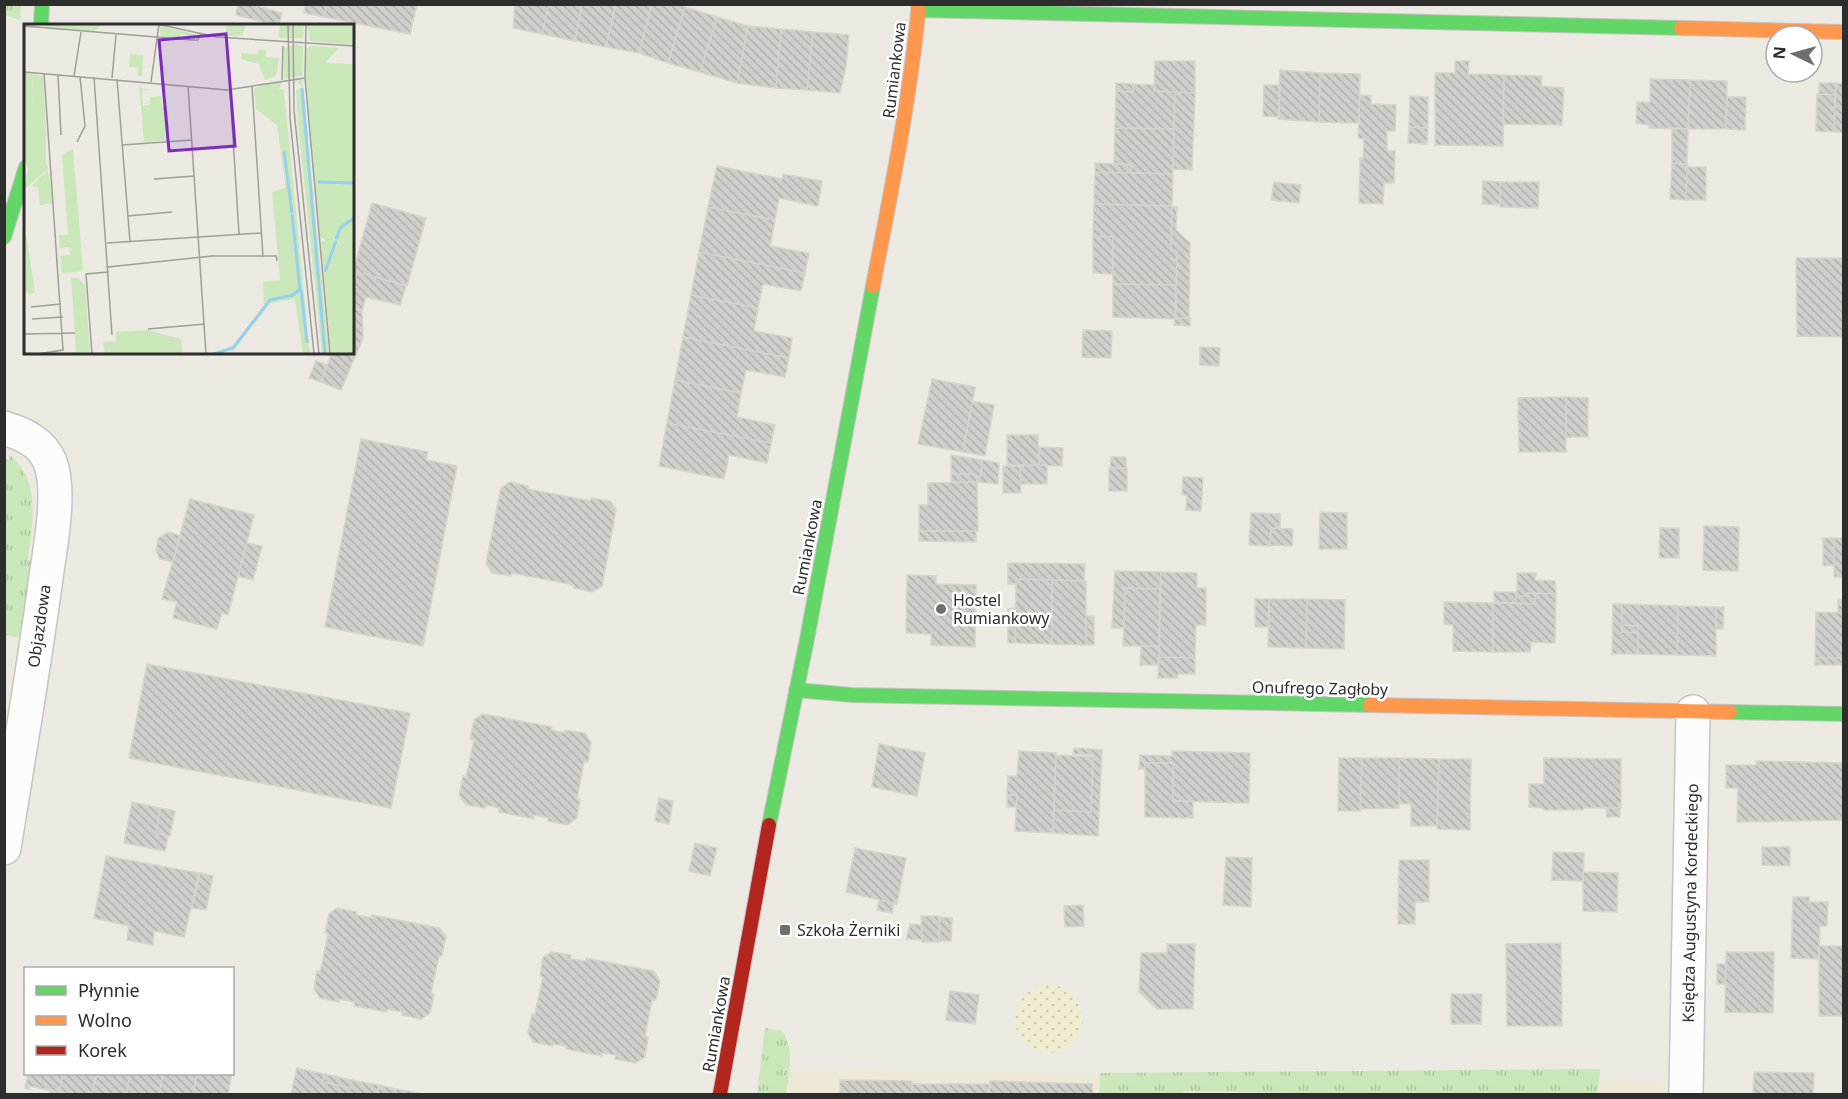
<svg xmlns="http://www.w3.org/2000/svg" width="1848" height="1099" font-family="'Noto Sans',sans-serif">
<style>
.education{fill:#eee8d7}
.grass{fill:url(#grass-tufts)}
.sand{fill:url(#sand-dots)}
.building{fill:url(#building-back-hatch);stroke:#d7d4ce;stroke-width:1.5}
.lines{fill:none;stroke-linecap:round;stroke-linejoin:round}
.street-casing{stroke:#c5c4c3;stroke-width:36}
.fast-casing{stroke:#c5c4c3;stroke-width:16}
.slow-casing{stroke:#c5c4c3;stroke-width:16}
.jam-casing{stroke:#c5c4c3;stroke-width:16}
.street{stroke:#fcfcfb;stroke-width:33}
.fast{stroke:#63d668;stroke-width:14}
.slow{stroke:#ff974d;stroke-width:14}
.jam{stroke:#b3261e;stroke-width:14}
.poi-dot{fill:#706e6c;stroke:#fff;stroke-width:2}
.labels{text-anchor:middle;stroke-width:5;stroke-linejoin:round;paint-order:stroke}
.street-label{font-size:16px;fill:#2d2d2d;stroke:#fff}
.poi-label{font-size:16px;fill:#2d2d2d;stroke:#fff;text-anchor:start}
.inset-river{fill:none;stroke:#95d0ee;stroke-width:3}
.inset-road{fill:none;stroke:#a09d9a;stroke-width:1.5}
.view{fill:#7b2cbf;fill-opacity:0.15;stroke:#7b2cbf;stroke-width:3}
.inset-edge{fill:none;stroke:#2d2d2d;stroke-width:3}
</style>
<defs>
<pattern id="grass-tufts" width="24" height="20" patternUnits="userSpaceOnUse" patternTransform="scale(1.5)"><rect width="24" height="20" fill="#cae7ba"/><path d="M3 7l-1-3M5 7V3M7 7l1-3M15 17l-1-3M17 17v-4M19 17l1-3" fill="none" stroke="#aec6a0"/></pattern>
<pattern id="sand-dots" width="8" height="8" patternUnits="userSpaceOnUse" patternTransform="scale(1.5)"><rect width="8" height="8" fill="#f0ecd0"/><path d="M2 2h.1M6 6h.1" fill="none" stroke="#cecbb3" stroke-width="1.8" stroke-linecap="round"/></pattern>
<pattern id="building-back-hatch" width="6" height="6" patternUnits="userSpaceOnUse" patternTransform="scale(1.5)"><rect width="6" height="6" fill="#d0cec9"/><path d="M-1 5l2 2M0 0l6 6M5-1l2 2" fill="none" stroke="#b3b1ad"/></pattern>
</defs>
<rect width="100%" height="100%" fill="#ece8e2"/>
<path class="education" d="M767,1069L1663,1081V1094H762Z"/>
<path class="grass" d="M4,5H21L20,20L5,15Z
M10,455C42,482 32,524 28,560L32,561L23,638L5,635L4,459L9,460Z
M765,1028L782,1031C795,1049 789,1073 786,1094H757Z
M1600,1069L1598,1094H1363L1184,1091L1183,1094H1099L1100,1073Z"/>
<path class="sand" d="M1015 1019a34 34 0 1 1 68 0a34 34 0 1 1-68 0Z"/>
<path class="building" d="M238,4H250L282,13L279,26L236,15Z
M305,4H327L324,17L304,13Z
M327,4H417L410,34L324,17Z
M515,4H549L542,34L513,28Z
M549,4H582L575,41L542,34Z
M582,4H616L606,47L575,41Z
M616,4H652L639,53L606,47Z
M652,4H676L685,7L668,63L639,53Z
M685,7L717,17L700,72L668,63Z
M717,17L748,26L737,83L700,72Z
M748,26L781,29L776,88L737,83Z
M781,29L813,32L807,90L776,88Z
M813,32L849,35L846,66L840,93L807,90Z
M1155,61H1195V93L1154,91Z
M1455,61H1469L1468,74L1504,75L1503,146L1435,145V73H1455Z
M1280,70L1320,73L1319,122L1278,119Z
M1320,73L1360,74L1359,123L1319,122Z
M1504,75L1542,76L1541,86L1564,88L1562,125L1503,124Z
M1650,79L1690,80L1688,129L1649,128V125L1636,123L1637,102H1650Z
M1690,80L1727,81L1726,129H1688Z
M1116,83L1133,84V92L1116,91Z
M1819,83H1836L1835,95L1819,94Z
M1836,83L1844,84V132H1834Z
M1133,84L1155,85L1154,91L1175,92L1174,129L1115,128L1116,91L1133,92Z
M1264,85H1280L1279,117L1263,116Z
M1175,92L1195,93L1192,170L1173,169Z
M1817,94L1835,95L1834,132L1816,131Z
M1360,95L1371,96V104L1396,105L1395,131H1387V151H1395L1394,183H1384L1383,204L1359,203L1360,158H1363L1364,139L1358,138Z
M1410,96L1428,97V128L1409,127Z
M1727,97H1746L1745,130L1726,129Z
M1409,127L1428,128L1427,144L1408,143Z
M1115,128L1174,129L1173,174L1131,173V165L1114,163Z
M1672,128L1688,129L1687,164L1672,163Z
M1095,163L1131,165V173L1095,172Z
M1672,163L1687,164L1686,200L1670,199Z
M717,166L782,179L783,174L822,181L818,206L779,198L775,220L708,207Z
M1687,167H1706V200H1686Z
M1095,172L1173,174L1172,206L1094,204Z
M1483,181L1500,182V205L1482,204Z
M1274,182L1301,185L1299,203L1271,200Z
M1500,182H1539L1538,208L1500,207Z
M372,203L426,218L407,286L357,272L358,270L354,269Z
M1094,204L1172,206L1171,251H1177L1176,285L1113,284V237L1093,236Z
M708,207L775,220L770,246L809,253L805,273L699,252Z
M1172,207H1177L1176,230L1190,243L1189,318H1175L1177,251H1171Z
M1093,236L1113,237V274L1093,273Z
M699,252L805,273L801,291L763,284L758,308L691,295Z
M1796,258H1843L1844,337L1797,336Z
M352,269L358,270L352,288Z
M357,272L406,286L400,305L366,297L362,311L352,307V288Z
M1113,284L1176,285V319L1113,317Z
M691,295L758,308L754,331L792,338L789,358L683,337Z
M352,307L362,311L363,338L341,390L321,382L332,352H352Z
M1175,318H1190V326L1174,325Z
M1083,330L1112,331L1111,358L1082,357Z
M683,337L789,358L785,377L746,370L741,393L675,380Z
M1200,347L1220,348L1219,366L1200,365Z
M316,361L327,365L321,382L309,378Z
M932,379L975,387L963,452L918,444Z
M675,380L741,393L737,417L775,425L771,443L667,423Z
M1566,397V452H1519L1518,398Z
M1566,397L1588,398V437H1566Z
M972,401L994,405L985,456L963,452Z
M667,423L771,443L767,463L729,455L724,479L659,466Z
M1007,435H1038L1039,465H1007Z
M361,439L428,452L426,460L457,466L423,646L325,627Z
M1039,447L1063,448L1062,466L1039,465Z
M951,455L982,460L981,476H977L976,474H951Z
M1111,457H1126V468H1110Z
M982,460L999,463L998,484L977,482V476H981Z
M1047,465V484H1021L1020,466Z
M1003,466H1020L1021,493H1003Z
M1109,468H1127V491H1109Z
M951,474H976L977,482H951Z
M1183,477L1203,478L1201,511L1186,510L1187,495H1182Z
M510,482L528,486V489L590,501L591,498L610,501L616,510L602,586L593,592L574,588V585L512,573L511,576L492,573L486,563L501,488Z
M977,482L978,531H919V505H928V483Z
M190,499L254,515L228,615L222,613L217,629L173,618L177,602L162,599Z
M1320,512L1347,513V549H1319Z
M1251,513L1280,514V528H1271L1270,546L1249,545Z
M1704,526L1739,527L1738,571L1703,570Z
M1271,528L1293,529L1292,546L1270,545Z
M1660,528H1679V558H1659Z
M919,531H976V542L919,541Z
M169,532L180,536L173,562L160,559L156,551L158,538Z
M1823,538H1834V565L1823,566Z
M1834,538H1844V577H1834Z
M247,543L262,546L253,580L238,576Z
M1008,563L1085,564L1084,581L1016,579V584H1008Z
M1115,571L1161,572L1160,589L1125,588L1124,628H1112Z
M1161,572L1197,573V588H1206V625H1196L1195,658L1159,657Z
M1517,573H1536L1535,580L1555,581L1556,594L1528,593V596H1516V603L1494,602V592H1517Z
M907,575L936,576V584L976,585L975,647L931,645V634L906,633Z
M1016,579L1052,580V644L1015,643Z
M1052,580L1086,581V645L1052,644Z
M1125,588L1160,589L1159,646H1123Z
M1528,593H1535V604L1516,603V596H1528Z
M1535,593L1556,594L1555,643L1531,642L1530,652H1493V603L1535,604Z
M1255,599H1269V627H1255Z
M1269,599H1307L1306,648L1268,647Z
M1307,599L1345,600L1344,649L1306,648Z
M1838,600H1844V613H1838Z
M1444,602L1493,603V652L1453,651V625L1444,624Z
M1613,604H1622V632L1638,633V654H1612Z
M1622,604L1678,606L1677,655L1638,654V626L1622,625Z
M1678,606L1716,607V656L1677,655Z
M1716,607H1724L1723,629H1716Z
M1016,608L1015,643H1008V609Z
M1816,612L1844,613V658H1815Z
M1086,616H1094V645H1086Z
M1622,625L1638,626V633L1622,632Z
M1141,646H1159L1158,665H1140Z
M1159,657L1195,658V674H1178L1177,678H1158Z
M1815,658H1842V665H1815Z
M147,664L410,713L391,808L129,758Z
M483,714L552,727L551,730L565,733V730L585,733L591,743L588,762H584L583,767L577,799H580L577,818L567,825L548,821L549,818L534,815V819L499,812L500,808L486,805L485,808L466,805L459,795L463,776L466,777L474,740L470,739L474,720Z
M879,744L925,753L917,796L872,787Z
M1074,748L1102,750L1098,836L1053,833L1054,810L1091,812L1093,755L1073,754Z
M1019,751L1056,753L1053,833L1015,831L1017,795H1007L1008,776H1017Z
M1172,751L1250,753L1249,803L1173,801V763H1145V769H1139L1140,755L1172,756Z
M1056,755L1093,757L1091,812L1054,810Z
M1339,758H1362L1360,811H1338Z
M1362,758H1399V808L1360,809Z
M1399,758L1439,759L1437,826H1411V804H1399Z
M1544,758L1621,759V808H1584L1583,810H1544L1543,808L1529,807V784H1544Z
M1439,759H1471L1470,830L1437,829Z
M1756,761L1844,763V820L1737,822L1738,788H1726V765H1757Z
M1145,763H1173V801H1193V818L1145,817Z
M1007,795H1017L1016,807H1007Z
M659,798L673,801L669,824L655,821Z
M132,802L160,808L156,833L168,836L165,851L124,843Z
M160,808L175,811L170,836L156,833Z
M1606,808H1620V817H1607Z
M695,843L717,848L710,876L689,871Z
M1762,847H1790V866L1762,865Z
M855,848L906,858L897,904L846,892Z
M1553,852L1584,853L1583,881L1552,880Z
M106,856L199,873L184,937L154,931L153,945L127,940L129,926L94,918Z
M1226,857L1252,858L1251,907L1223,905Z
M1399,860H1429V902H1415V924H1398Z
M1583,872L1618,873L1617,912L1583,911Z
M200,873L213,876L206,910L192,908Z
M1793,897H1809V902H1828L1827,926H1820L1819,959L1791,958Z
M879,900L894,903L892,913L877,910Z
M1083,905L1084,926L1065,927L1064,906Z
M337,908L357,912L356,915L372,918V915L439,928L446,937L442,956H439L431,993L434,994L430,1013L421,1019L402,1015L403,1012L388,1009L387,1012L354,1006L355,1002L339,999V1002L320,998L314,989L317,971L320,972L328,934L325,933L329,914Z
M921,916H940L939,942H922Z
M939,917L952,918L951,941H939Z
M910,924L922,925V940L906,939Z
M1561,943L1562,1026H1507L1506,944Z
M1167,944H1195L1193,1009H1157L1139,992L1141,953H1167Z
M1819,946H1844V1016H1819Z
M552,952L571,955L570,959L585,961L586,958L653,971L660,981L656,1000H652L645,1036L648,1037L645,1057L635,1063L615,1059L616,1055L602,1053V1056L566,1049L567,1046L553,1044L552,1046L533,1042L528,1033L532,1014H535L543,977L540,976L543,957Z
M1726,952H1774L1773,1013L1725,1012Z
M1717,964H1726L1725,984H1717Z
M950,991L979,995L975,1024L946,1020Z
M1451,994H1482L1481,1024H1451Z
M297,1068L324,1074L323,1082L351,1088L352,1080L379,1085L377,1094H291Z
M1754,1072L1814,1073L1813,1094H1753Z
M28,1074H63L59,1092L29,1086V1089L25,1088Z
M63,1074H96L92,1094H74L59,1092Z
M97,1074H130L126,1094H92Z
M130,1074H163L159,1094H126Z
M163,1074H197L193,1094H159Z
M197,1074H232L228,1094H193Z
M324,1074L352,1080L351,1088L323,1082Z
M840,1080L912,1081V1094H840Z
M990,1081L1092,1084L1093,1094H989Z
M912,1084H989V1094H912Z
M379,1085L396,1089L395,1094H377Z
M396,1089L424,1094H395Z
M50,1090L59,1092V1094H49Z"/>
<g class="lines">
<defs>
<path id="street" d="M4,428C23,434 42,442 50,462C62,493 49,552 45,585C33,673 18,760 4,848
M1686,1094L1693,712"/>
<path id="fast" d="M918,10L1681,28
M41,26L42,4
M4,237L26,167
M796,690L852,695L1370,705
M1730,712L1844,714
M769,825L807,639L873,286"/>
<path id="slow" d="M1681,28L1844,32
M873,286C891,192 910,99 919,4
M1370,705L1730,712"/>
<path id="jam" d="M720,1094L769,825"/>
</defs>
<use href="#street" class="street-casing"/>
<use href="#fast" class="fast-casing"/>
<use href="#slow" class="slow-casing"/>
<use href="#jam" class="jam-casing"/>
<use href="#street" class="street"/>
<use href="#fast" class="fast"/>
<use href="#slow" class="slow"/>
<use href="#jam" class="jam"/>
</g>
<g class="poi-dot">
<circle cx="941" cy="609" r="6"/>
<rect x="779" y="924" width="12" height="12" rx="3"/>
</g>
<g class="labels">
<g class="street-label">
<text transform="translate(894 70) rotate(-83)" y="6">Rumiankowa</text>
<text transform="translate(807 547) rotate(-79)" y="6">Rumiankowa</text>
<text transform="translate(39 626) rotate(-82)" y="6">Objazdowa</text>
<text transform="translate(1320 688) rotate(1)" y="6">Onufrego Zagłoby</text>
<text transform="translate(1690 903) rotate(-89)" y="6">Księdza Augustyna Kordeckiego</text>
<text transform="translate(716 1024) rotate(-80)" y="6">Rumiankowa</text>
</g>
<g class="poi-label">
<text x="953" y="606">Hostel<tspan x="953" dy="18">Rumiankowy</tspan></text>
<text x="797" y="936">Szkoła Żerniki</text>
</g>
</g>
<g transform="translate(24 24)">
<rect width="330" height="330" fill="#ece8e2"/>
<path d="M203,0H221L219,11L201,12ZM256,0H280L279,14H255ZM283,0H330V21L286,17ZM135,3L137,2L175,11L173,14L163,15L164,11L157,10L156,14L137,13ZM272,20L279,23L278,52L260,54V24ZM106,30L119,31L118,52H114V43H105ZM8,50L19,52L21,85H10ZM278,56L305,330H298L274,98L272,66L278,63L273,57L258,58L255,65H259L261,77L286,330H279L271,275L246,279L210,326L185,330L211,321L240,282L239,258L256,256L248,168L261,164V158L253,101L232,85L230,64L248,59ZM115,60L119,65H128L118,67L119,81H126V73L137,72L138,82H143L146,112L141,87L142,116L120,118ZM49,125L59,247L38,249L36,232L46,231L45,223L36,224L35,211H44L38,131ZM22,140L24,144L0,166L4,145ZM24,146L29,179L16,181L14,163L7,162ZM0,197L11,268L7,270L0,268ZM47,254H54L61,261L66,330H39L52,328ZM124,306L157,315L158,330H81L79,318L92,317V308Z" fill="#cae7ba"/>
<path d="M235,25L242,26V33L255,34L252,52L241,56L235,40L217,35V29L234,30ZM0,99L22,105V140L4,145L0,135Z" fill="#cae7ba"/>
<path d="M28,0H79L70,7L20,3ZM287,22L315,24L301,39L330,40V330H307L297,219L301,216L296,213L282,55V25ZM0,49L8,50L10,85H21L22,105L0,99Z" fill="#cae7ba"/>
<path class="inset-river" d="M278,64L301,330M260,127L268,189M294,158L330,159M312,215L317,203L330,194M301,248L312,217M277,266L283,319M190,330L209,324L246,276L269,271L276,265L268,190"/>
<path class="inset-road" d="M133,0L193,13L330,22M264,0L266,94L290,330M269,0L270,86L295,330M282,0L281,54L306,330M0,2L168,16H174L177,9M0,48L203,66L281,54M34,51L37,111M50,52L57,8M70,53L88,311M88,54L92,11M93,55L106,218M258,56L259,22M127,58L135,0M164,62L182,330M228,62L239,233M206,66L215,210M53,118L61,102L56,53M98,121L168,116M130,155L170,152M104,192L148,188M83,219L237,209M84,243L188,232H252L253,237M7,283L37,280M8,295L39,293M124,305L181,300M0,310L51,309M13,330L39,326L20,49M68,330L62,250L85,248"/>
<path class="view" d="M202,10L211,122L145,127L135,16Z"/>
<rect width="330" height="330" class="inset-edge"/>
</g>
<rect width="1848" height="1099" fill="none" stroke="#2d2d2d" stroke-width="12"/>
<rect x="24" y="967" width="210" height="108" fill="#ffffff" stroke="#ababab" stroke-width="1.5"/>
<rect x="36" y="986" width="30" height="9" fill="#63d668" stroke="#ababab" stroke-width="1.5"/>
<text x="78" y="997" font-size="18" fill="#2d2d2d">Płynnie</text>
<rect x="36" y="1016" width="30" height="9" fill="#ff974d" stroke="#ababab" stroke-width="1.5"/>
<text x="78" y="1027" font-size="18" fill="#2d2d2d">Wolno</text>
<rect x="36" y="1046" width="30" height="9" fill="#b3261e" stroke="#ababab" stroke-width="1.5"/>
<text x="78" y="1057" font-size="18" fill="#2d2d2d">Korek</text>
<g transform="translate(1794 54) rotate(275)"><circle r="28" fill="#ffffff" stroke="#ababab" stroke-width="1.5"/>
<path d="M0-4.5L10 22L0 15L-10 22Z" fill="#706e6c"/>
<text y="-9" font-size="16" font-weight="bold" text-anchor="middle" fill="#2d2d2d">N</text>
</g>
</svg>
